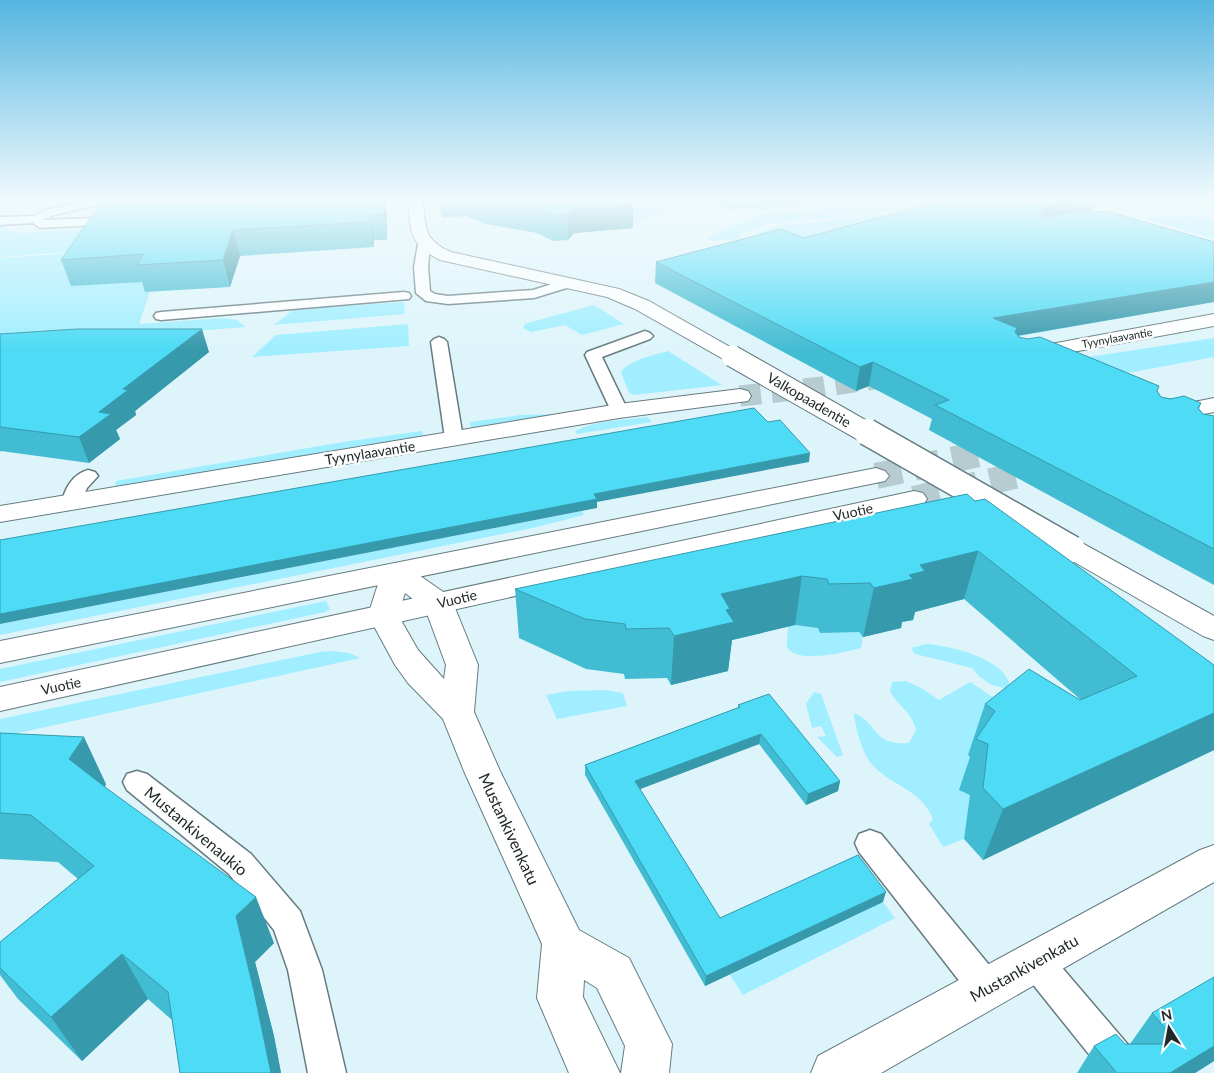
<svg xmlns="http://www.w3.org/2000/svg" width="1214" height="1073" font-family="Lato,sans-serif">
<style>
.green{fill:#a0eeff}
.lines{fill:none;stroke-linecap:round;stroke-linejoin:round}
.tertiary-tunnel{stroke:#b7ccd0;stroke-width:21;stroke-dasharray:21 11;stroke-linecap:butt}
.primary-tunnel{stroke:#b7ccd0;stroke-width:26;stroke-dasharray:26 13;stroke-linecap:butt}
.service-casing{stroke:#667b80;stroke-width:3}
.minor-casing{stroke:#667b80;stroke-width:2}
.tertiary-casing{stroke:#667b80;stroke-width:2}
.primary-casing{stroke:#667b80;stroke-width:2}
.service{fill:#fff;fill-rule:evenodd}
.minor{fill:#fff;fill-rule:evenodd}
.tertiary{fill:#fff;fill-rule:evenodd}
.primary{fill:#fff;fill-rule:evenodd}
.minor-bridge-far1-casing{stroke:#667b80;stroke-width:23;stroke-linecap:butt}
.minor-bridge-casing{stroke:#667b80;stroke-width:29;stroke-linecap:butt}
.minor-bridge-far1{stroke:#fff;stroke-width:21}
.minor-bridge{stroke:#fff;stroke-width:26}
.wall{fill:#42bcd3}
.shaded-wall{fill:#3699ac}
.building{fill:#4ddbf5;stroke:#3699ac}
.labels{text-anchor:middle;stroke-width:5;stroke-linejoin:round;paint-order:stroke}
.far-street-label{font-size:11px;fill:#20282a;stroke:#fdfdfd}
.street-label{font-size:14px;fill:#20282a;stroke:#fdfdfd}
.near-street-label{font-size:16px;fill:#20282a;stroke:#fdfdfd}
</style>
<rect width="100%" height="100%" fill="#ddf5fa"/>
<path class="green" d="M588,200H670C665,213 649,218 637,223Z
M874,200H905L750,211H733L731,209Z
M925,200H943L936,212L862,233L752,241L751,237L769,228L780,226L906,212L904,210L767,224L744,232L738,239L713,241L707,238L766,213L916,203Z
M1188,216L1214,218V239L1143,218Z
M0,224L6,225L7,230L19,233L84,229L68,252L0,257Z
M75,253L151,281L145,292H150L139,324L224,318L237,320L246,327L0,346V258Z
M404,302L405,314L274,325L294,309Z
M594,305L624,324L582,335L565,325L531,332L523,328L525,324L531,322Z
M408,324L409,346L252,357L276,335Z
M1214,338V357L1133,372L1074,378L1042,364Z
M668,351L722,385L634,395L629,393L621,372C631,359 652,356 668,351Z
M556,414L471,428L470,422L521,415Z
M648,417L652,422L577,434L575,431C597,420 624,420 648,417Z
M422,431L424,437L115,487L116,481L343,442Z
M582,511L584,515L533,528L0,635V624Z
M326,601L330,609L325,612L0,682V669Z
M786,624L859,632L863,637L861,648C847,652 793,665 787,646C786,641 788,632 788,627Z
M926,644C948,645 1008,659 1010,687L1004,688L992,685L980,677L972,668L915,654L911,648Z
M333,651L349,653L360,658L0,737V719L320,652Z
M906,681L923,689L939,700L970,682L997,700L968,755L977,761L964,839L943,847L929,824L933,819C921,790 895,787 874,767C863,756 855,728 854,713C879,724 872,746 909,743L916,730C911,710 899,708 890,691L892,682Z
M606,690L623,693L627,706L557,719L546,695L568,691Z
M814,692L821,694L843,755L837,757L817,737L826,736L821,726L812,728L806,704Z
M883,902L895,918L743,995L730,975Z"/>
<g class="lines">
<path class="tertiary-tunnel" d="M740,396L822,387L880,378"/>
<path class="primary-tunnel" d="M876,476L1012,447
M914,499L1049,468"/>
<defs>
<path id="service" d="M92,200H112L110,202L54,215L43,220L93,218L99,222L97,225L40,228L33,223L0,225V217L34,216L46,210Z
M424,240L430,244L428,267L430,291L435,294L448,296L533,290L568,279L575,283L573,286L534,298L448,304L426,301L416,293L414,267L418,244Z
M404,292L409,293L411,296L409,299L161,320L156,319L154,316L156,313L161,312Z
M645,331L650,333L653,336L650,339L602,357L628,411L625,415L619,416L613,415L585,355L587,352Z
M439,337L444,339L447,342L463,438L460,442L454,444L448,442L445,438L431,342L434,339Z
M88,470L95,472L98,476L87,488L79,506L72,508L65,506L62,502C65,488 73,474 88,470Z
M137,771L147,774L251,854L300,911L322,970L346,1073H308L288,970L274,930L229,874L127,790L123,782L127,774Z
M870,830L881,834L999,977L1004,989L999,1001L987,1006L975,1001L859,852L855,843L859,834Z
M1035,945L1047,950L1141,1060L1147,1073H1104L1023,972L1018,961L1023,950Z"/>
<path id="minor" d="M408,200H422C427,228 422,239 451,252L619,289L649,301L739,352L742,356L739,360L732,362L725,360L635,309L607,297L440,260C410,245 410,231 408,200Z
M1072,540L1082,543L1214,616V640L1203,636L1062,555L1058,549L1062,543Z
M396,563L406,566L449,596L453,603L478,665L474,712L500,771L579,930L629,958L672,1044L669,1073H621L625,1046L597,988L584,980L583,997L620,1073H569L537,998L542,944L464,771L443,719L408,683L395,665L368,615L382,572L386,566ZM405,593L425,608L446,665L444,679L418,650L398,615Z
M1214,845V882L881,1073H811L818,1056L1200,850Z"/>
<path id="tertiary" d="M1214,314V326L1029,360L1022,358L1019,354L1022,350L1029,348Z
M740,389L748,391L751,396L748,401L619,418L0,522V506L619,404Z"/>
<path id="primary" d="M1214,398V412L1162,422L1154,420L1151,415L1154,410Z
M876,468L885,471L889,476L885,481L0,663V641Z
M914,491L923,493L927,499L923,505L0,711V687Z"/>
</defs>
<use href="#service" class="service-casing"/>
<use href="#minor" class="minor-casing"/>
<use href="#tertiary" class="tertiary-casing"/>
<use href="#primary" class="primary-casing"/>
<use href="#service" class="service"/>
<use href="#minor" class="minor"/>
<use href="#tertiary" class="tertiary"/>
<use href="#primary" class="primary"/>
<defs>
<path id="minor-bridge-far1" d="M732,356L869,434"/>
<path id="minor-bridge" d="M867,432L1072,549"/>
</defs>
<use href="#minor-bridge-far1" class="minor-bridge-far1-casing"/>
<use href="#minor-bridge" class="minor-bridge-casing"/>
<use href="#minor-bridge-far1" class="minor-bridge-far1"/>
<use href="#minor-bridge" class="minor-bridge"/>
</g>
<path class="wall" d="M386,200L387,240H374V247L240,256L230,287L145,292L142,282L71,286L61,260Z
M439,200H624L633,228L574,233L568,240L553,241L537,233L486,224L466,216L442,218Z
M717,200H873L726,209Z
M945,200H1095L1097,201L1093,212L1214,242V302L1018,336L1019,337L1157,391L1161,397L1201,403L1199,409L1203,414L1214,416V585L929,430L932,419L869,386L856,391L655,283L656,262L804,238Z
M0,334L209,352L135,411L136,415L116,430L120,439L89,463L1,451L0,452Z
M975,501L1214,665V750L983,860L964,839L970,795L959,790L970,757L968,755L985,704L1081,700L964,599L915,612L913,620L902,622L901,628L863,637L859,632L820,633L818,628L795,625L732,640L728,671L671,685L667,678L625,679L624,674L586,669L519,638L515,589Z
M738,705L840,781L838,791L806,805L759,744L640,789L720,918L883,902L705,986L585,775V765L738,708Z
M0,733L106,784L105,787L274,943L255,962L274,1036L281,1073H180L172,1020L148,999L82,1061L18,999L0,975V942L78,879L58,862L0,859Z
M1152,1013L1214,1061L1195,1073H1077L1094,1046L1130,1044Z"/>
<path class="shaded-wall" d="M383,200H386L387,240L384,215Z
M1075,200L1070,219L1038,226L1040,211L1043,207Z
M633,204V228L574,233L568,240V215L573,209Z
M370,215L374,240V247L370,222Z
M233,230L240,256L230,287L223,260Z
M1214,282V302H1213L1015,336L993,318Z
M202,329L209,352L135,411L136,415L116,430L120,439L89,463L79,437L99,412L123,389Z
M873,362L869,386L856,391L860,367Z
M810,453L809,462L597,502V508L0,624V614L594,494Z
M978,551L964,599L915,612L913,620L902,622L901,628L863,637L874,588L909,575L920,565Z
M802,576L795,625L732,640L728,671L671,685L674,636L721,594Z
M1214,713V750L983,860L1003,809Z
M761,734L759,744L635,791V781Z
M84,737L106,784L93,806L69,759Z
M840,781L838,791L806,805L808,794Z
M886,892L883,902L705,986L706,976Z
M256,897L274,943L255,962L274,1036L281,1073H271L236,916Z
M122,954L148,999L82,1061L51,1017Z
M1214,1046V1061L1195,1073H1170Z"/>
<path class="building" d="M103,200H383L384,215H370V222L233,230L223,260L137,265L143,254L61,260Z
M482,200H624L633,204L573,209L568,215L552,216L536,208Z
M945,200H1095L1097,201L1075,200L1043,207L1040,211L1043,216L1048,217L1076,211L1110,212L1214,242V282L993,318L1017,328L1015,332L1019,337L1027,339L1040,337L1159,386L1157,391L1161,397L1170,399L1184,396L1201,403L1198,408L1203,414L1214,416V549L935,405L949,400L873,362L860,367L656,262L781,229L804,238Z
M77,329H202L123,389L128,390L99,412L111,414L79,437L0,427V334Z
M754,408L768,422L780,420L810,453L594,494L597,499L0,614V540Z
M967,494L975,501L985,499L1214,665V713L1003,809L983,788L988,744L976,739L995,711L985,704L1029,669L1080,700L1137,676L978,551L920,565L925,571L909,575L913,579L874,588L870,583L829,584L827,579L802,576L721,594L730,609L726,610L734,622L674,636L669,628L626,629L625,624L585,619L515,589Z
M769,694L840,781L808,794L761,734L635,781L720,918L858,855L886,892L706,976L585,765L740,707L738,705Z
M0,733L84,737L69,759L109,790L256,897L236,916L254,991L271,1073H180L168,992L122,954L51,1017L0,968V942L94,866L31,815L0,813Z
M1214,977V1046L1170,1073H1117L1094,1046L1116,1034L1125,1044H1171L1165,1028L1152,1013Z"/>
<linearGradient id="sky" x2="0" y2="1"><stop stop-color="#55b6e0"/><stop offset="0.57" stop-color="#f0fafd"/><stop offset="1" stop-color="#f0fafd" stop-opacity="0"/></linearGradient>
<rect width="1214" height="350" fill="url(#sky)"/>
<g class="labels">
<g class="far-street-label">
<text transform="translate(1117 338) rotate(-10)" y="4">Tyynylaavantie</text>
</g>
<g class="street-label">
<text transform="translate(809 400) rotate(30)" y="5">Valkopaadentie</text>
<text transform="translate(370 453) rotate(-9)" y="5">Tyynylaavantie</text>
<text transform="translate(853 512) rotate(-12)" y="5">Vuotie</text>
<text transform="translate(457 599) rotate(-13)" y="5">Vuotie</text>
<text transform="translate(61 686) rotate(-12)" y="5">Vuotie</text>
</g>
<g class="near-street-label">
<text transform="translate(509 829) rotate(65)" y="6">Mustankivenkatu</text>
<text transform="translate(196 831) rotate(40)" y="6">Mustankivenaukio</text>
<text transform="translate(1024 968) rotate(-29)" y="6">Mustankivenkatu</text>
</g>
</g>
<g transform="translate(1169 1028) rotate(349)" stroke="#fdfdfd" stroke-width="4" paint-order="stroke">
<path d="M0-4L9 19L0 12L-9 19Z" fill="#20282a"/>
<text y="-8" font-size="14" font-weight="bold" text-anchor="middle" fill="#20282a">N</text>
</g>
</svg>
